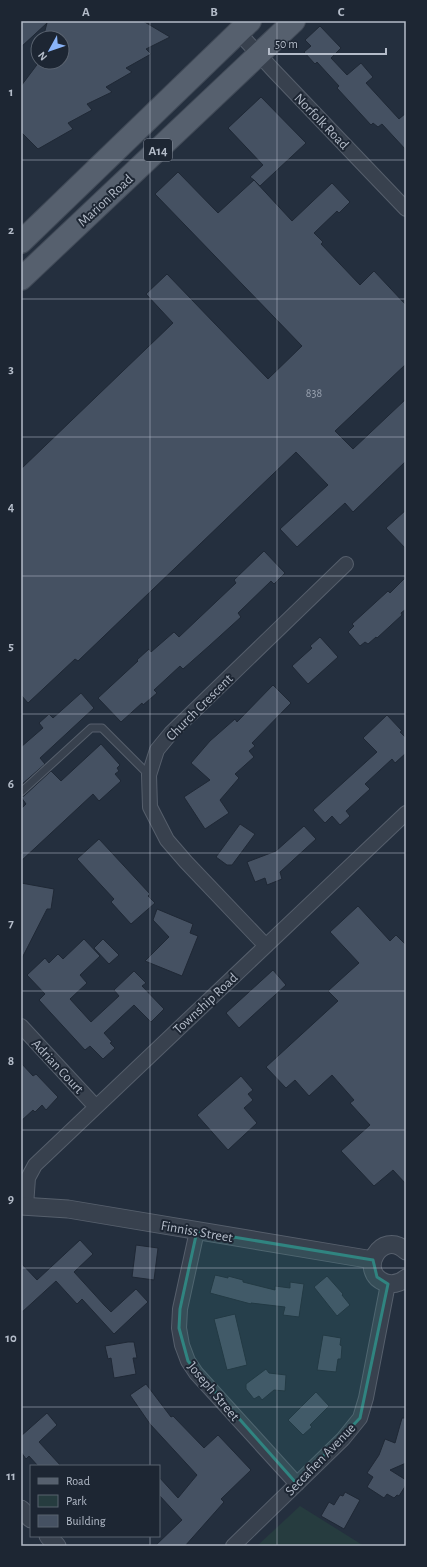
<svg xmlns="http://www.w3.org/2000/svg" width="427" height="1567" font-family="'Alegreya Sans',sans-serif">
<style>
.green{fill:#263c3f}
.building{fill:#455162;stroke:#1f2835}
.lines{fill:none;stroke-linecap:round;stroke-linejoin:round}
.service-casing{stroke:#565f6c;stroke-width:9}
.minor-casing{stroke:#565f6c;stroke-width:16}
.tertiary-casing{stroke:#565f6c;stroke-width:19}
.primary-casing{stroke:#414a57;stroke-width:24}
.service{stroke:#38414e;stroke-width:7}
.minor{stroke:#38414e;stroke-width:14}
.tertiary{stroke:#38414e;stroke-width:17}
.primary{stroke:#56606e;stroke-width:22}
.marked{fill:#308480;fill-opacity:0.2;stroke:#308480;stroke-width:3;stroke-linejoin:round}
.grid{fill:none;stroke:#b4bcc9;stroke-width:1;stroke-opacity:0.55}
.labels{text-anchor:middle;stroke-width:4;stroke-linejoin:round;paint-order:stroke}
.number-label{font-size:12px;fill:#98a1af}
.shield{fill:#1d2633;stroke:#878f9c;stroke-width:1}
.shield-label{font-size:13px;font-weight:bold;fill:#b4bcc9}
.street-label{font-size:14px;fill:#b4bcc9;stroke:#1d2633}
.neatline{fill:none;stroke:#b4bcc9;stroke-width:1.5}
.grid-label{font-size:13px;text-anchor:middle;font-weight:bold;fill:#b4bcc9}
</style>
<rect width="100%" height="100%" fill="#242f3e"/>
<path class="green" d="M300,1506L364,1546H257Z"/>
<path class="building" d="M21,21H143L170,37L146,49L151,54L126,68L132,72L106,87L112,92L87,104L92,110L68,123L73,129L38,149L21,132V86L39,62H62V38H43L47,23L21,47Z
M320,26L341,48L331,58L347,75L361,63L373,77L366,83L399,119L406,113V150L382,124L378,127L373,123L371,125L337,88L339,86L317,62L315,64L304,52L311,46L305,40Z
M261,97L306,143L260,186L254,180L292,221L332,183L350,202L339,213L337,211L314,233L323,242L321,244L360,285L374,271L406,305V364L335,431L353,449L406,399V461L353,512L345,503L297,547L280,529L328,485L296,452L78,661L75,659L28,703L21,695V469L173,323L146,294L167,274L268,379L302,346L155,194L178,172L218,213L254,180L250,177L263,165L228,128Z
M406,510V549L386,528Z
M264,551L285,573L274,584L271,581L238,613L241,617L209,646L183,669L180,666L154,690L157,693L143,705L142,703L121,722L98,698L138,661L137,660L149,649L151,652L174,632L179,637L236,583L234,580Z
M406,577V609L401,613L402,615L377,638L376,637L368,644L365,642L360,646L348,632L354,626L352,624L388,591L390,593Z
M320,637L338,657L308,684L292,666L312,648L310,646Z
M273,685L291,703L252,743L255,746L249,751L254,757L235,774L239,778L220,800L229,813L205,829L184,797L210,780L191,763L210,741L235,719L237,722Z
M81,693L94,708L40,758L45,764L21,785V747L43,728L39,723L49,714L53,718Z
M387,715L402,731L400,732L406,738V753L395,763L392,759L365,784L370,789L346,811L350,816L340,825L332,816L325,823L313,810L377,752L363,738Z
M101,744L120,765L117,768L119,771L115,774L121,781L99,801L93,794L21,861V809L26,804L21,797L24,796L51,771L61,781Z
M240,824L255,834L232,865H227L216,857Z
M304,826L316,839L280,872L282,879L267,885L265,878L255,882L247,862L276,851Z
M99,839L150,894L148,896L155,903L131,924L111,902L114,899L77,859Z
M21,883L54,889L51,909H47L21,960Z
M358,906L390,941L396,935L406,945V1184L393,1170L374,1186L341,1151L370,1125L350,1103L354,1100L332,1075L309,1096L295,1080L286,1088L266,1067L338,1001L328,991L359,963L330,932Z
M157,909L193,924L190,933L198,936L182,976L145,961L169,937L153,920Z
M84,939L100,956L80,975L87,983L70,999L91,1022L119,996L114,990L134,971L146,983L142,986L164,1009L151,1022L134,1005L104,1033L112,1042L110,1043L115,1048L103,1059L90,1046L85,1050L39,1000L45,994L27,975L45,958L49,963L58,954L63,959Z
M103,939L119,955L109,964L94,948Z
M273,970L286,985L239,1028L226,1013Z
M21,1063L33,1076L36,1074L58,1097L46,1110L42,1105L35,1112L33,1110L21,1121Z
M241,1076L253,1090L248,1094L253,1100L244,1108L257,1123L228,1150L197,1115Z
M80,1240L93,1254L74,1272L105,1306L111,1312L136,1289L148,1302L114,1334L82,1299L77,1304L56,1281L21,1313V1263L37,1280Z
M136,1245L158,1248L154,1280L132,1277Z
M215,1275L228,1278V1276L243,1280V1282L275,1290V1286L290,1288V1282L304,1284L299,1317L283,1315L285,1307L251,1303V1304L210,1293Z
M327,1276L343,1294L342,1295L350,1305L337,1316L314,1287Z
M235,1314L247,1365L227,1370L214,1319Z
M323,1335L341,1338L340,1345L342,1346L341,1359H338L336,1372L317,1370Z
M128,1342H134L137,1358H133L136,1374L114,1378L111,1358L108,1359L105,1346Z
M266,1369L269,1373L286,1375L285,1391L274,1390L262,1400L259,1396L254,1399L246,1389V1384Z
M146,1384L171,1417L173,1416L204,1448L218,1435L251,1470L221,1499L224,1502L185,1546H155L182,1520L159,1495V1477L178,1498L197,1475L150,1424L130,1395Z
M316,1392L329,1406L310,1425L312,1427L303,1435L288,1420Z
M47,1413L57,1425L39,1442L61,1466H38L29,1456L26,1459L21,1452V1436Z
M402,1418H406V1463L390,1470L406,1480V1485L399,1496L397,1495L394,1498L387,1494L384,1498L367,1487L373,1477L367,1473L379,1455L385,1439L395,1443Z
M345,1492L360,1500L344,1529L321,1516L329,1502L334,1505L340,1495L343,1496Z"/>
<g class="lines">
<defs>
<path id="service" d="M21,792L91,728H102L149,775"/>
<path id="minor" d="M238,32L275,72L406,209
M266,946L186,862L167,840L150,807L149,775L157,750L171,733L346,564
M21,1026L96,1107
M26,1206L28,1178L35,1165L406,813
M197,1231L180,1309L179,1328L182,1345L188,1361L196,1373L297,1484
M233,1546L343,1439L360,1418L366,1398L388,1284"/>
<path id="tertiary" d="M21,1206L68,1209L373,1260
M406,1251C381,1228 356,1273 386,1283C393,1285 400,1283 406,1278
M21,1509L31,1519
M48,1536L57,1546"/>
<path id="primary" d="M21,242L250,21
M21,279L294,21"/>
</defs>
<use href="#service" class="service-casing"/>
<use href="#minor" class="minor-casing"/>
<use href="#tertiary" class="tertiary-casing"/>
<use href="#primary" class="primary-casing"/>
<use href="#service" class="service"/>
<use href="#minor" class="minor"/>
<use href="#tertiary" class="tertiary"/>
<use href="#primary" class="primary"/>
</g>
<path class="marked" d="M197,1231L373,1260L377,1277L388,1284L360,1418L297,1484L188,1361L179,1328L180,1309Z"/>
<path class="grid" d="M150,21V1466M277,21V1546M21,160H406M21,299H406M21,437H406M21,576H406M21,714H406M21,853H406M21,991H406M21,1130H406M21,1268H406M21,1407H406M150,1536V1546"/>
<g class="labels">
<g class="number-label">
<text x="314" y="397">838</text>
</g>
<rect class="shield" x="144" y="139" width="28" height="22" rx="3"/>
<g class="shield-label">
<text x="158" y="155">A14</text>
</g>
<g class="street-label">
<text transform="translate(322 121) rotate(46)" y="5">Norfolk Road</text>
<text transform="translate(105 200) rotate(-43)" y="5">Marion Road</text>
<text transform="translate(199 707) rotate(-45)" y="5">Church Crescent</text>
<text transform="translate(205 1003) rotate(-43)" y="5">Township Road</text>
<text transform="translate(58 1066) rotate(47)" y="5">Adrian Court</text>
<text transform="translate(197 1231) rotate(10)" y="5">Finniss Street</text>
<text transform="translate(214 1391) rotate(50)" y="5">Joseph Street</text>
<text transform="translate(320 1459) rotate(-46)" y="5">Seccafien Avenue</text>
</g>
</g>
<rect width="427" height="1567" fill="none" stroke="#1d2633" stroke-width="44"/>
<rect x="30" y="1465" width="130" height="72" fill="#1d2633" stroke="#59626f"/>
<rect x="38" y="1478" width="20" height="6" fill="#56606e" stroke="#59626f"/>
<text x="66" y="1485" font-size="12" fill="#b4bcc9">Road</text>
<rect x="38" y="1495" width="20" height="12" fill="#263c3f" stroke="#59626f"/>
<text x="66" y="1505" font-size="12" fill="#b4bcc9">Park</text>
<rect x="38" y="1515" width="20" height="12" fill="#455162" stroke="#59626f"/>
<text x="66" y="1525" font-size="12" fill="#b4bcc9">Building</text>
<g transform="translate(50 50) rotate(230)"><circle r="19" fill="#1d2633" stroke="#59626f"/>
<path d="M0-3L7 15L0 10L-7 15Z" fill="#8ab4f8"/>
<text y="-6" font-size="11" font-weight="bold" text-anchor="middle" fill="#b4bcc9">N</text>
</g>
<path d="M269 48v6h117v-6" fill="none" stroke="#b4bcc9" stroke-width="2"/>
<text x="275" y="48" font-size="12" fill="#b4bcc9" stroke="#1d2633" stroke-width="3" paint-order="stroke">50 m</text>
<rect x="22" y="22" width="383" height="1523" class="neatline"/>
<g class="grid-label">
<text x="86" y="16">A</text>
<text x="214" y="16">B</text>
<text x="341" y="16">C</text>
<text x="11" y="96">1</text>
<text x="11" y="234">2</text>
<text x="11" y="373">3</text>
<text x="11" y="511">4</text>
<text x="11" y="650">5</text>
<text x="11" y="788">6</text>
<text x="11" y="927">7</text>
<text x="11" y="1065">8</text>
<text x="11" y="1203">9</text>
<text x="11" y="1342">10</text>
<text x="11" y="1480">11</text>
</g>
</svg>
